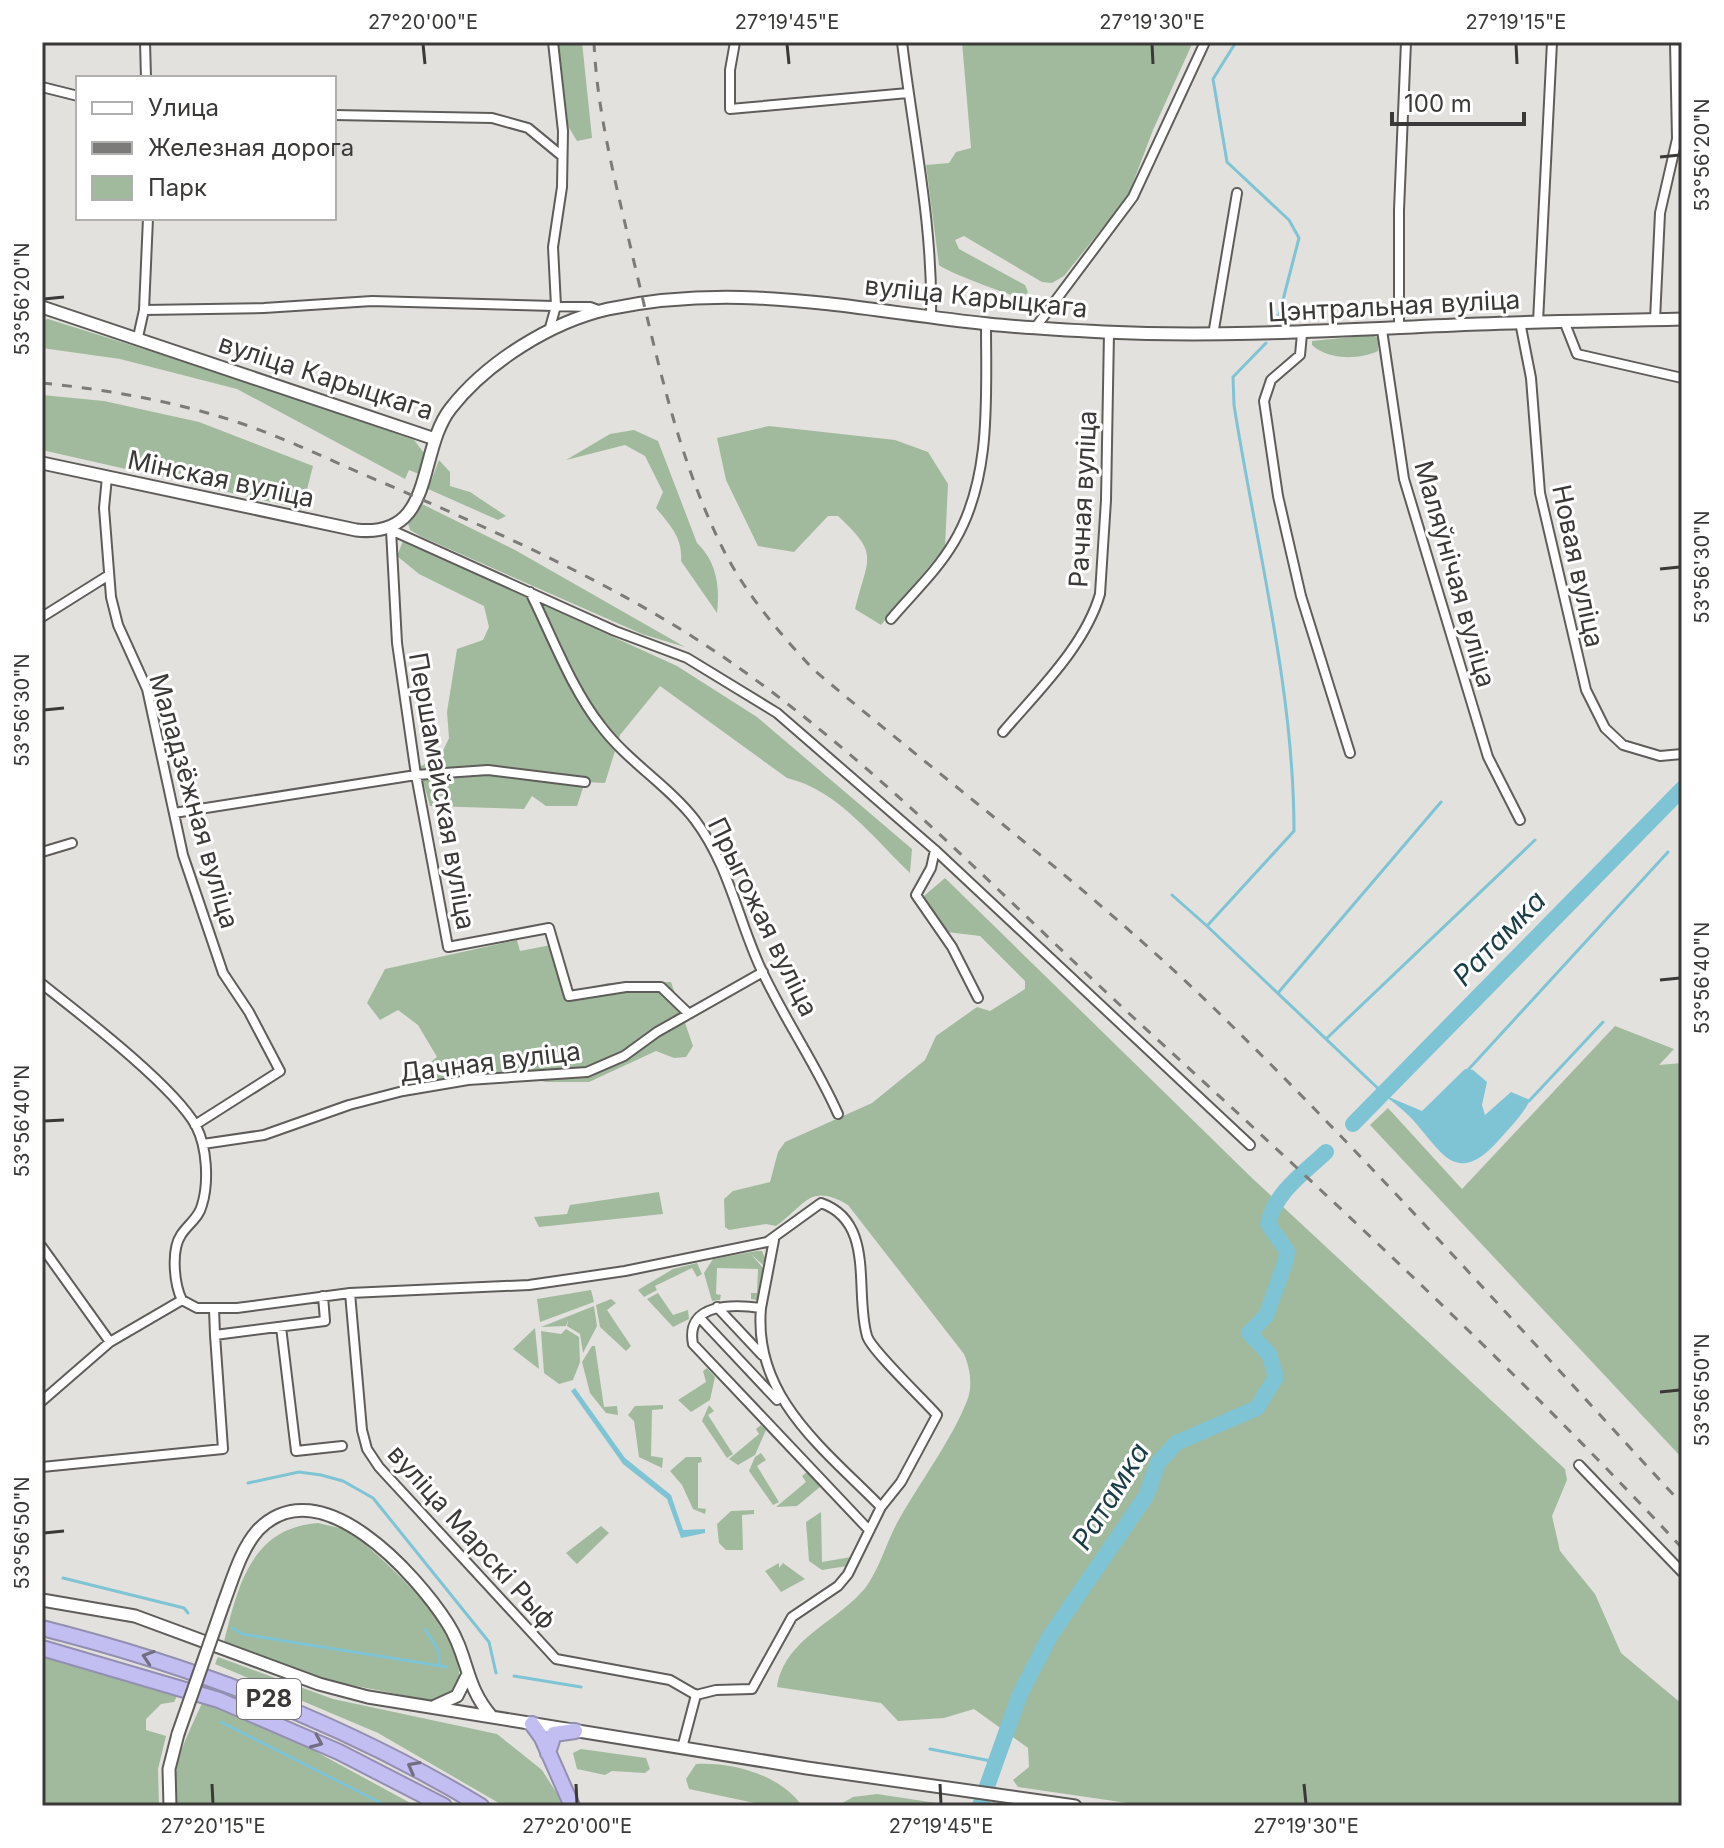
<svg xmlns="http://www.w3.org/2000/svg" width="1724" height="1848" font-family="Inter,sans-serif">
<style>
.green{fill:#a1ba9d}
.water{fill:#7fc4d4}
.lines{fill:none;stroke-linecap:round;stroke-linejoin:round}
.stream{stroke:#7fc4d4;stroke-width:3}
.river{stroke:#7fc4d4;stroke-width:16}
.street-casing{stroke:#5f5d5a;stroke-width:12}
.secondary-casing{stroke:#5f5d5a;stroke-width:15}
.highway-casing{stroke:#938fb1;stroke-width:18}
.street{stroke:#fff;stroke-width:8}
.secondary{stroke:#fff;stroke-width:11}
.highway{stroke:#c3bef2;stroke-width:14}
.rail{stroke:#7d7b79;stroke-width:3;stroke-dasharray:10 10;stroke-linecap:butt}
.secondary-bridge-casing{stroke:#5f5d5a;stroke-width:15;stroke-linecap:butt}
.secondary-bridge{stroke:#fff;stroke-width:11}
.oneway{stroke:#716e82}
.ticks{fill:none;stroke:#3a3938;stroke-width:3}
.labels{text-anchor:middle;stroke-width:6;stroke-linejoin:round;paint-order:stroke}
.shield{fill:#fff;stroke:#757474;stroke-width:2}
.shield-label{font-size:24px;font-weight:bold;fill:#3a3938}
.street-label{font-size:26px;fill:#3a3938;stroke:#fff}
.water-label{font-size:28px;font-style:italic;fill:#1a3c44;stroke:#fff}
.neatline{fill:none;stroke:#3a3938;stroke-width:3}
.ticks-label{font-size:20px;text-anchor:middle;fill:#3a3938}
</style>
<rect width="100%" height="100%" fill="#e3e1dd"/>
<path class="green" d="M558,42H582L592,138L577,141L568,126Z
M962,42H1193L1153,130L1128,196L1064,276L1052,283L1042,282L964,236L955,240L959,249L1025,285L1028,292L1022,298C1013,297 945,271 939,265L926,165L949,163L956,152L971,148Z
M48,319L252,383L414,440L424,453L419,474L409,470L405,479L237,389L120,359L42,348V320Z
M1372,335L1378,338V351C1359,360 1328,360 1312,345V341Z
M42,395L104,401L199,422L313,466L302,509L42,450Z
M769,426L895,440L928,452L948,484L945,547L881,625L855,609C868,556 880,555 838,516H828L794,552L758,546L726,480L717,438Z
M634,430L658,441L697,543C717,562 720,587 717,613L681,561C683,538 670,525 656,508L663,492L645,456L625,445L566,460L610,434Z
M439,460L450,472V486L470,492L506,516L498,520L428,489Z
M422,504L515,550L685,647L642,634L422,537L410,530L408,523L418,505Z
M403,541L677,666L757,717L912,849L910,873C873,838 838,790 787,778L660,686L620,735L605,783L585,782L577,806H546L532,796L524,809L430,806L419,767L440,757L449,738L447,712L457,649L483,640L489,627L484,606L419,574L397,556Z
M945,878L1252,1178L1565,1469L1567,1480L1552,1516L1560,1551L1595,1594L1621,1653L1682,1704V1806H1148L1018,1787L1013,1780L1029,1767L1028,1748L974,1709L944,1718L898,1721L881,1703L777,1687C785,1636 842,1621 868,1584C880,1566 887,1542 897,1523C919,1483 950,1443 967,1401C973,1386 970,1368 964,1354L848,1205C809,1182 805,1206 776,1226L766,1224L729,1230L725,1227L724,1199L733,1191L770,1182L778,1152L785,1142L872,1103L925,1060L936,1036L977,1007L990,1011L1025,989V981L980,936L947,932L924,896Z
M517,940L520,951L551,945L570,992L608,983L671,982L693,1046L686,1057L674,1058L656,1051L589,1082H546L511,1074L401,1086L437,1057L418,1025L398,1010L380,1020L367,1003L385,969Z
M1615,1026L1674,1049L1659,1065L1682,1063V1458L1370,1125L1388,1108L1462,1189Z
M659,1192L663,1214L539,1227L534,1217L567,1214L570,1205Z
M757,1251H762L765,1258L763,1265L751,1254L763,1268L757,1300L751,1299V1293H757L758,1269L717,1268L716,1294L721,1295L720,1300L712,1301L704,1273L713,1259Z
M697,1263L702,1274L697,1277L692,1268L655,1286L657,1290L644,1297L638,1290L673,1269Z
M591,1290L594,1302L540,1322L537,1299Z
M658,1293L673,1315L688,1310L689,1319L673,1327L647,1299Z
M611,1299L616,1303L607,1310L631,1346L626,1351L600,1327L596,1305Z
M594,1306L597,1326L583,1353L580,1334L567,1326L568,1320L566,1326L541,1327Z
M535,1328L539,1369L513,1349Z
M566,1329L579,1337L580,1362L573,1380L559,1384L544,1373L541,1331L561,1334Z
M592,1346H595L604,1407L617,1406L618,1415L606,1413L590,1393L582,1362Z
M707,1368L715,1377L710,1400L691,1412L678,1400L706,1382L703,1371Z
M663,1405V1409L652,1410L651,1456L663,1458L662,1468L639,1457L634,1421L628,1415L635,1406Z
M709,1405L714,1411L708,1415L733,1454L727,1458L702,1421Z
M761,1425L766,1430L755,1455L738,1465L729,1459L759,1434L756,1429Z
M761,1453L766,1460L757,1466L779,1502L773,1505L749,1471L755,1457Z
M686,1457H701L702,1462L698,1463V1508L706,1509L705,1514L693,1509L682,1485L670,1471Z
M807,1472L821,1486L797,1506L776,1507L806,1482L802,1476Z
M754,1510V1514L742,1515L743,1550H726L719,1543L717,1524L731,1511Z
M821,1512L822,1562L851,1557L847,1566L822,1570L809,1561L806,1522Z
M318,1523L344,1529L359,1539C394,1569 474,1640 457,1691L443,1699L432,1701L321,1679L224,1642C238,1586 251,1528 318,1523Z
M601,1526L609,1533L577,1564L566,1553Z
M779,1563V1568L783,1563L805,1579L781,1592L765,1571Z
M42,1657L178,1694L174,1702L161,1704L146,1719V1730L166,1736L158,1769L159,1806H42Z
M218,1657L333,1699L497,1734L542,1770L565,1806H504L378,1733L215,1664Z
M203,1701L300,1743L416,1806H178C167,1770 189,1733 203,1701Z
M581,1749L646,1758L650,1769L645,1773L612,1771L605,1775L577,1769L573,1753Z
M696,1764C733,1762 781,1775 802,1806H769L689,1789L686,1779Z
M877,1794L956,1806H837L853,1797Z"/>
<path class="water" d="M1465,1069L1473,1070L1487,1082L1482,1105L1485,1115L1511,1092L1530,1100C1523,1115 1510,1127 1499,1140C1457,1187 1443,1154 1413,1120C1405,1111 1394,1103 1384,1095L1422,1111Z
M575,1388L625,1458L671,1495L683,1530L705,1529V1533L681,1538L667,1499L623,1464L571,1391Z"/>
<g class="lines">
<path class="stream" d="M1236,42L1213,79L1227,162L1289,220L1299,238L1277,323
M1266,343L1233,377L1234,405C1256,545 1294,688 1294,831L1207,926L1386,1096
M1172,895L1207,926
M1278,993L1441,802
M1326,1039L1535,840
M1468,1070L1668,852
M1529,1101L1603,1022
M248,1483L299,1472L321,1475L343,1481L373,1498L489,1642L496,1673
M63,1578L184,1608L188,1613
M232,1628L242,1634L447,1667
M425,1629L438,1650L439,1665
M514,1676L581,1687
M221,1722L387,1806
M930,1749L996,1762"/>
<path class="river" d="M1353,1124L1682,789
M980,1806L1020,1694L1050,1636L1146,1496L1158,1463L1176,1443L1257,1408L1276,1377L1269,1354L1249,1333L1266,1316L1286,1260L1287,1251L1268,1224C1275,1192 1304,1173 1326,1152"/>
<defs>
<path id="street" d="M145,42L146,78
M735,42L730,70V109L908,93
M902,42C913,134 933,224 931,316
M42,87L78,96
M334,115L492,118L528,128L562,156
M144,310L148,218
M1655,320L1660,213L1677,139L1675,42
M1564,321L1577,354L1682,378
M1520,322L1531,378L1540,493L1586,690L1605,728L1623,745L1660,756L1682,754
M1538,322L1552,42
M1035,328L1133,197L1205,42
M1399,329V210L1406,42
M1382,330L1404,479L1488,757L1520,820
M549,331L556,306L553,247L562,187L563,131L553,42
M1302,334L1300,355L1271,380L1264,401L1278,496L1301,596L1350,753
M1213,335L1237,193
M138,337L144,310L264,308L372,301L590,307L601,311
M107,477L104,508L111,597L118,625L147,689L183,855L223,973L249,1012L280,1071L195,1125
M530,592C552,636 571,688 601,726C628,762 669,786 695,820C729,865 738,920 761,969C784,1019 816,1064 838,1114
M42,617L109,575
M891,619C912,594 937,571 954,542C992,479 986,396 986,324
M1003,732C1037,692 1085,646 1100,594L1106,500L1109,332
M174,813L416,775L488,770L585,782
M935,850L931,868L916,895L952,947L978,998
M42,852L72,843
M42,984C80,1014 174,1086 196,1126C207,1147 209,1182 202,1205C199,1218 188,1224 181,1235C171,1250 174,1284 182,1300
M689,1014L661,987H626L569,996L549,928L448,947L416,775L397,643L391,530L615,631L687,658L777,713L935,850L1250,1145
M203,1144L264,1135L349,1105L403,1091L468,1080L587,1072L624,1056L657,1032L763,972
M42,1247L110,1342
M350,1293L362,1430L367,1449L379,1467L556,1659L670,1680L696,1695
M182,1300L197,1308H237L350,1293L529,1285L625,1271L767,1242L821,1203C876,1222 854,1292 867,1336C871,1350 924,1400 937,1415L901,1482L881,1507L848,1574L838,1586L792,1617L752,1689L716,1690L696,1695L682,1748
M717,1307L762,1355
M761,1308L774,1240
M214,1309L215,1335L325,1321L323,1296
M699,1317L777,1400
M281,1327L296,1451L342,1446
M42,1401L110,1342L182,1300
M1579,1465L1682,1572
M42,1467L223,1449L215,1335
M869,1530L693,1344C685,1303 733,1304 761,1308C753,1397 824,1449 881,1507"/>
<path id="secondary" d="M42,307L435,439
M42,463L356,530C437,539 416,452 451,408C487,362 551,322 608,309C741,281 856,310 988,324C1026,328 1065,330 1104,332C1229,338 1354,329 1479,324C1547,321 1614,321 1682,319
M42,1600L135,1616L319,1684L368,1697L807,1768L1075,1806
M224,1602C233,1578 241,1549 258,1530C320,1466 417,1575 448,1624C469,1657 464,1685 492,1717
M435,1706L457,1696L467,1676
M170,1806L169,1769L178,1734"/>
<path id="highway" d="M42,1628C197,1667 344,1723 481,1806
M42,1648L219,1700L339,1752L444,1806
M532,1724L542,1738L572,1806
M548,1753L554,1734L575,1731"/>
</defs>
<use href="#street" class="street-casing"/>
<use href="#secondary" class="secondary-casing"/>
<use href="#highway" class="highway-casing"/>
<use href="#street" class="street"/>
<use href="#secondary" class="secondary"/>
<use href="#highway" class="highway"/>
<path class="rail" d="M594,42C597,115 617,187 633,258C657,357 677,457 723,549C745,593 780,634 814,670C951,786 1097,893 1225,1019C1383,1174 1531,1341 1682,1504
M42,383C111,390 178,402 243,424C292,441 338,464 386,484C499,533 613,583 716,652C870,756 998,893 1134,1018C1322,1190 1509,1362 1682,1548"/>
<defs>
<path id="secondary-bridge" d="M178,1734L224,1602"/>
</defs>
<use href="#secondary-bridge" class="secondary-bridge-casing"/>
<use href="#secondary-bridge" class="secondary-bridge"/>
</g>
<defs><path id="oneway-chevron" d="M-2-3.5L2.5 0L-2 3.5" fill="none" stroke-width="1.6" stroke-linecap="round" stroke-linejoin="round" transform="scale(2)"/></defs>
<g class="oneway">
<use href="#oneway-chevron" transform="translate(148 1657) rotate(-162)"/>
<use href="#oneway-chevron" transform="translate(317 1742) rotate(23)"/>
<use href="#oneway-chevron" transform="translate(413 1767) rotate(-152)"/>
</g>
<path class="ticks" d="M423,44L425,64M787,44L789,64M1152,44L1153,64M1516,44L1517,64M1660,157L1680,155M44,299L64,297M1660,569L1680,567M44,710L64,708M1660,980L1680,978M44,1121L64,1120M1660,1392L1680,1390M44,1533L64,1531M212,1784L213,1804M576,1784L577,1804M940,1784L941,1804M1304,1784L1306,1804"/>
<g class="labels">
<rect class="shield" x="237" y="1679" width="64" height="40" rx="6"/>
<g class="shield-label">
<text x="269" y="1707">Р28</text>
</g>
<g class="street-label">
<text transform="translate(976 297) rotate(6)" y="9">вуліца Карыцкага</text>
<text transform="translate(1394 306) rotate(-3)" y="9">Цэнтральная вуліца</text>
<text transform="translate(326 377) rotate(18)" y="9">вуліца Карыцкага</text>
<text transform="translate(221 479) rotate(12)" y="9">Мінская вуліца</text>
<text transform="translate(1083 499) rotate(-87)" y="9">Рачная вуліца</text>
<text transform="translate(1578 566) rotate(78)" y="9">Новая вуліца</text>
<text transform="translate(1455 574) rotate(74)" y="9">Маляўнічая вуліца</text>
<text transform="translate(442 791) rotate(80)" y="9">Першамайская вуліца</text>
<text transform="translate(194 801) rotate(74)" y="9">Маладзёжная вуліца</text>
<text transform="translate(763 917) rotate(64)" y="9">Прыгожая вуліца</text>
<text transform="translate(490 1062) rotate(-7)" y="9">Дачная вуліца</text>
<text transform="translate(472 1537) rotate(48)" y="9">вуліца Марскі Рыф</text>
</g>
<g class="water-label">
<text transform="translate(1499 938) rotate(-46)" y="10">Ратамка</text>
<text transform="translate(1110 1496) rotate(-58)" y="10">Ратамка</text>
</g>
</g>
<rect width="1724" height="1848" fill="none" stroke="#ffffff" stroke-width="88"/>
<rect x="76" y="76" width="260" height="144" fill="#ffffff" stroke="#b0b0af" stroke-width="2"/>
<rect x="92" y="102" width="40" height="12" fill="#ffffff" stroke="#b0b0af" stroke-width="2"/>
<text x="148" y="116" font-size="24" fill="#3a3938">Улица</text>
<rect x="92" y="142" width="40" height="12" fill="#7d7b79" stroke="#b0b0af" stroke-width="2"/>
<text x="148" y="156" font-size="24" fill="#3a3938">Железная дорога</text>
<rect x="92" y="176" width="40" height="24" fill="#a1ba9d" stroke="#b0b0af" stroke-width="2"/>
<text x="148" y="196" font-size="24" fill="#3a3938">Парк</text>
<path d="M1392 112v12h132v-12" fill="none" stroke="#3a3938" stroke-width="4"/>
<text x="1404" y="112" font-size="24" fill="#3a3938" stroke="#ffffff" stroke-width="6" paint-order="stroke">100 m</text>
<rect x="44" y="44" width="1636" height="1760" class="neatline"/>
<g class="ticks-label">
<text x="423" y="29">27°20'00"E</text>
<text x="787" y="29">27°19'45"E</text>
<text x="1152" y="29">27°19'30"E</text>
<text x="1516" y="29">27°19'15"E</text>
<text transform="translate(1702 155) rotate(-90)" y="7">53°56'20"N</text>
<text transform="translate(22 299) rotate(-90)" y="7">53°56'20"N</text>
<text transform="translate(1702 567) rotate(-90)" y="7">53°56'30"N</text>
<text transform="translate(22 710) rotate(-90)" y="7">53°56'30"N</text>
<text transform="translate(1702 978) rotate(-90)" y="7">53°56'40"N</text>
<text transform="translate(22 1121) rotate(-90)" y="7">53°56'40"N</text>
<text transform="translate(1702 1390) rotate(-90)" y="7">53°56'50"N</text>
<text transform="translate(22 1533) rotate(-90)" y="7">53°56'50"N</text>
<text x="213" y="1833">27°20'15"E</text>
<text x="577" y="1833">27°20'00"E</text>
<text x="941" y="1833">27°19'45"E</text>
<text x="1306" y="1833">27°19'30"E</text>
</g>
</svg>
